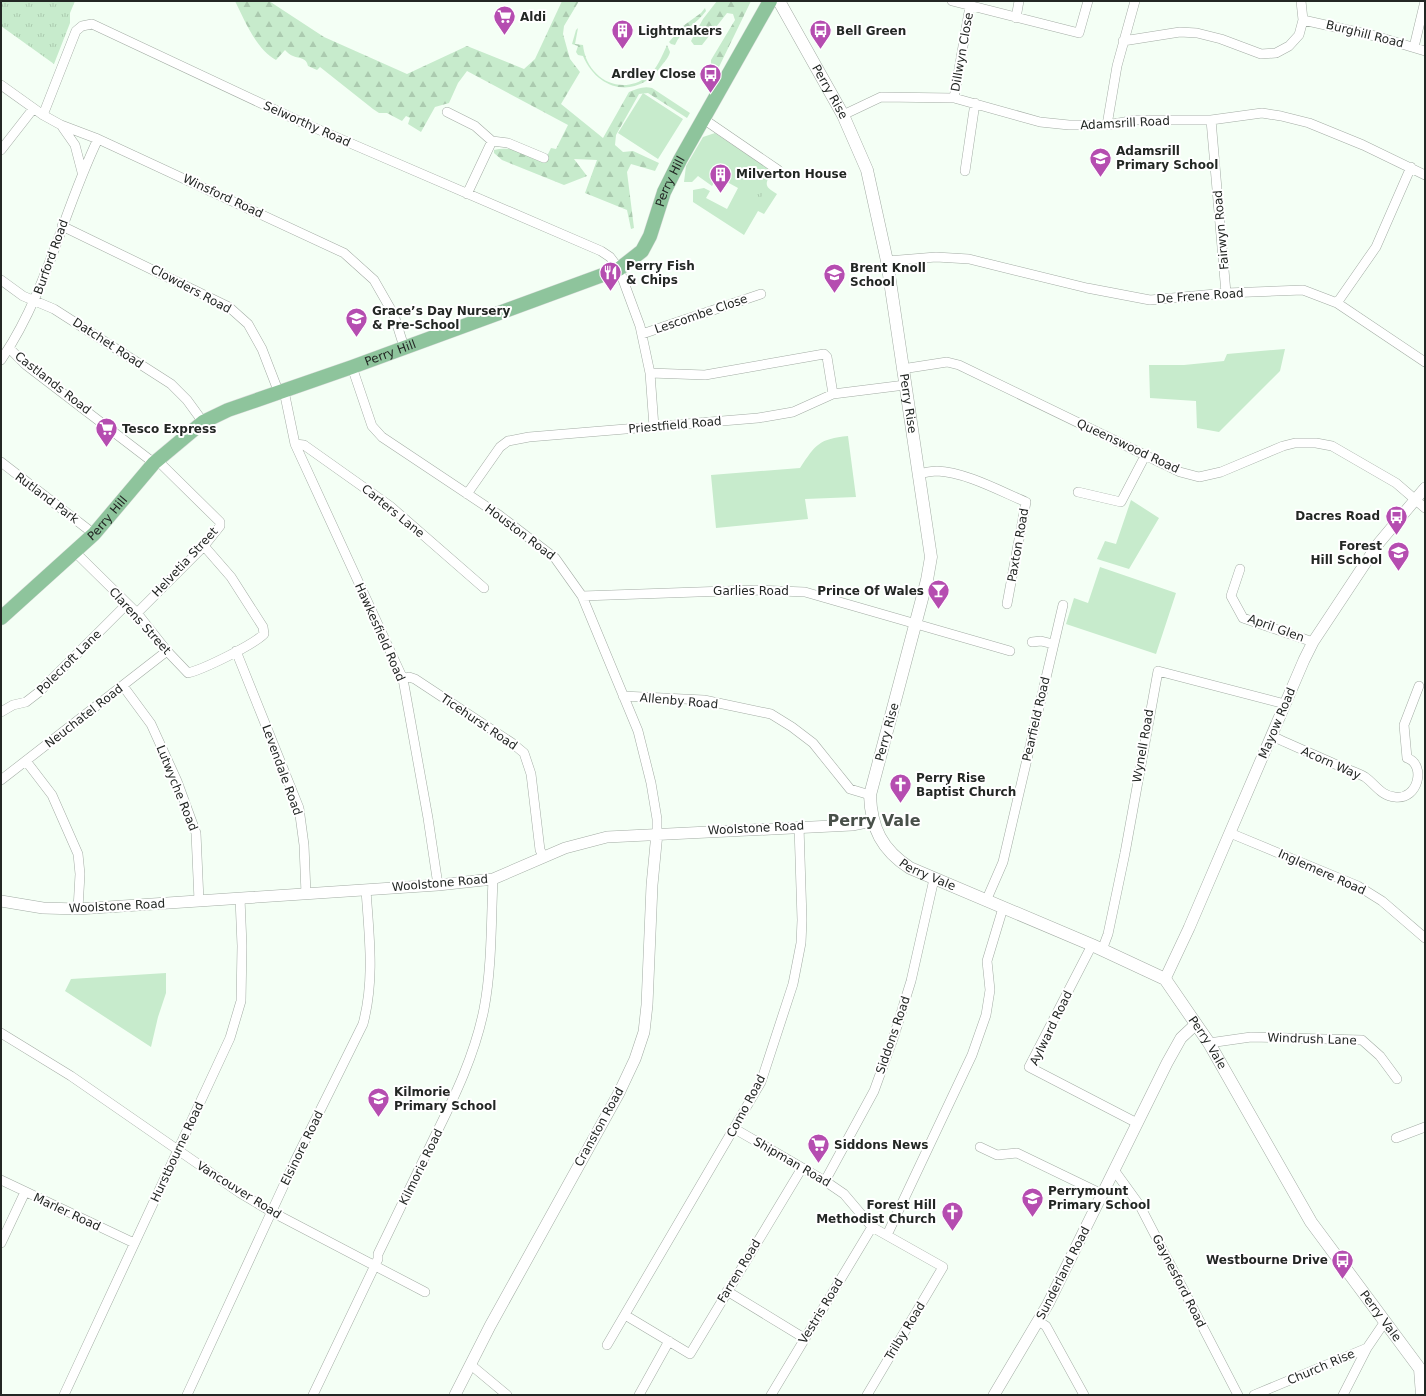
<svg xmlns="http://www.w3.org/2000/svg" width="1426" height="1396" font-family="'DejaVu Sans',sans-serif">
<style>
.green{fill:#c7ebcc}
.forest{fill:url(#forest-firs)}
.park{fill:url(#park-tufts)}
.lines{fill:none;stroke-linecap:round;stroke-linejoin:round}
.minor-casing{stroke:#a3aca4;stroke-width:10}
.tertiary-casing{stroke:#a3aca4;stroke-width:12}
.secondary-casing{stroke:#a3aca4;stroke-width:13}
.primary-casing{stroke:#dcdcdc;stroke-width:15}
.minor{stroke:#fff;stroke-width:9}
.tertiary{stroke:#fff;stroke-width:11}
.secondary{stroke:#fff;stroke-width:12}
.primary{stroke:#8ec49c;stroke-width:14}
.labels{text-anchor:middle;stroke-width:4;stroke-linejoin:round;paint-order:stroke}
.poi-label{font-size:12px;font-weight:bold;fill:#232724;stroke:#fff;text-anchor:start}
.street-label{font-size:12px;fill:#232724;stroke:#fff}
.district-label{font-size:16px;font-weight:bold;fill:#485049;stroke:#fff}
</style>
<defs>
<pattern id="forest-firs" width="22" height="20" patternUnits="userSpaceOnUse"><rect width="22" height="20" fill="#c7ebcc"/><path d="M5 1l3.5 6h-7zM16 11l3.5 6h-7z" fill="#abcaaf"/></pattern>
<pattern id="park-tufts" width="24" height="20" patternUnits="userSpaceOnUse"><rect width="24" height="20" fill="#c7ebcc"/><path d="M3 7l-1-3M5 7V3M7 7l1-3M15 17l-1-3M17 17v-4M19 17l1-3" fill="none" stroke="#abcaaf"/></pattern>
</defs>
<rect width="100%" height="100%" fill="#f4fff5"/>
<path class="green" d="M643,93L683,119L658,159L618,133Z
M715,133L770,170C768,185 761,184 777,194L764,214L758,211L744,235L693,202V190L704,188L710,191L706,198L727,209L738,188L718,177L712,186L698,176L692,182H684L686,166L703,137Z
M1285,349L1280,371L1219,432L1197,428L1196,401L1150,398L1149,365H1184L1224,361L1227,354Z
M848,436L856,497L805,499L808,519L716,528L711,475L800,468C816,444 819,439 848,436Z
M1131,500L1159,518L1129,569L1097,559L1105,541L1116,544Z
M1100,567L1176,593L1156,654L1066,624L1074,598L1088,603Z
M166,973V993L158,1017L151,1047L65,991L71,979Z"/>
<path class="forest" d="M235,1H269L324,37L407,74L467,46L524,69L535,59L562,1H579L564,26L563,34L570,59L580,72L561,104L603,138L629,92C637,89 643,86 652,88L690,113L687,118L648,93L639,94L616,135L615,145L623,152L633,151L659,163L655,171L631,164L627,172L634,228L631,229L627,210L585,193L597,160L574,159L587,176L564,185L502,160L494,153V150C512,145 528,155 544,162L551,148L556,149L568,125L467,71L458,83L449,103L435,107L421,132L408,124L410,118L406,116L402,121L387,113H379L373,109L320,67L317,70L308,66C306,57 300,59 293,56C290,55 287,52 285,50L276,60C256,49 245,21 235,1Z
M717,1H751L718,69L711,68V60L735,20L733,14L727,13L702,45H694L691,41L703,19Z
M705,8L706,11C697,24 681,30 675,45L671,44L669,42L683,26L701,13Z
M578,28L575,44L583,45C586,77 620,98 648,76C657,69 662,56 667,45L670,52C669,57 665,61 662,65C639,99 599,93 583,56L578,55L576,52L578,46L572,44L576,30Z"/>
<path class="park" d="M1,1H75L70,13V23L54,64L1,26Z
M757,182L767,188L760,199L751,193Z"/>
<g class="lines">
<defs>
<path id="minor" d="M952,1L1079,33L1088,1
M1016,18L1019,1
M1303,20L1375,36L1425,51
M1123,41L1180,32L1197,33L1221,39L1261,54L1276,53L1289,46L1299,35L1303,20L1301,1
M1414,47L1425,1
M1,85L43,115L61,125L98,139L344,253L374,280L394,315L404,347
M954,98L970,6
M447,112L475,126L492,141L508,143L544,158
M43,115L76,31L82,26L92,24L301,122L601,251L610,257L619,269L640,326L650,373L654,427
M843,115L881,97L954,98L1040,122L1069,125H1107L1136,120H1211L1262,113L1281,116L1309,123L1363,145L1425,175
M702,118L778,170
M1211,120L1226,293
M61,125L75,145L82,172
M1107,125L1117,66L1135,1
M1,150L33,109
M965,171L975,103
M467,194L492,141
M62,226L229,307L248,324L262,349L279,393
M887,261L936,257L969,259L1087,288L1150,300L1226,293L1303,290L1337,303L1425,362
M1,280L23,296L54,309L171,384L187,400L203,422
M1337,303L1376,247L1411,167
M642,334L761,294
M9,348L26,365L154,463
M1,360C47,293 63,211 98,139
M352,367L372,426L382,437L499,515L555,558L582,596L638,731L651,783L657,819V833
M902,369L947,362L959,365L1180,472L1199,477L1221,472L1283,446L1295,443H1316L1332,446L1396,483L1425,508
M650,373L705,375L824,354L827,357L833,394
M284,391L295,444L403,679L428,818L438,885
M295,444L304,445L390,506L484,588
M1,462L94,534
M918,474C924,473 931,471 937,471C965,472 1000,491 1026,502L1007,604
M1078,492L1121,502L1145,456
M467,494L500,447L508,441L529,437L758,418L793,412L833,394L905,385
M75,552L137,613L167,651L188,673C204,669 253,645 264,634L263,627L231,577L204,546
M1240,569L1231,596L1243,618L1313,642
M582,596L755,590L805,592L1010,651
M137,613L204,546L220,526V522L157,460
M1032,642L1041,641L1053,644
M236,651L299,808L304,845L306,894
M403,679L409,677L415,679L512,743L524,753L531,774L540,850L544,857
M123,686L151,724L177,781L196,833L199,901
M623,696L704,700L771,714L792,727L813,743L850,789L870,795
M1,712L13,705L26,702L39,692L127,604
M1272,736C1293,746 1315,755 1337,765C1345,769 1357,772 1365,777C1375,784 1381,796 1395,797C1419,800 1426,764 1407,758L1404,725L1419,686
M26,761L52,795L78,854L80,874L78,909
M1,780L167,651
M1230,833L1358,886L1382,901L1425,938
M986,901L1003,862L1063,605
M1092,945L1029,1067L1137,1123
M1102,950L1108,934L1125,853L1158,671L1285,704
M1,1033L71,1076L240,1193L272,1212L425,1292
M1209,1043L1251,1037L1362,1040L1380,1056L1397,1079
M735,1129L825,1181L844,1194L872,1227L943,1267L867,1395
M1396,1138L1425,1127
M980,1147L997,1155L1017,1153L1102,1194
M1114,1170L1140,1206L1238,1395
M1,1180L134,1243
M825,1181L874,1091L894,1036L911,981L934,879
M887,1235L972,1055L986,1015L990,990L987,961L1003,908
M1,1243L25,1192
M727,1291L804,1338
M625,1315L690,1354L802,1168
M1038,1321L1046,1326L1084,1395
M607,1345L761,1082L793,984L801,943L802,920L799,826
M471,1365L507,1395
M64,1395L230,1038L241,1001L242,946L240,898
M187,1395L295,1161L363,1024C375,979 369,935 366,890
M313,1395L378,1259V1254C397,1215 416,1176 435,1136C455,1096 475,1054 484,1009C492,967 491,922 493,879
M639,1395L669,1341
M771,1395L872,1227
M1254,1395L1367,1348
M1343,1395L1367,1348L1384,1323"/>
<path id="tertiary" d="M1,901L43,908L78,909L438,885L493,879L565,848L607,837L852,825L872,821
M1165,979L1189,928L1304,660L1313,642L1378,544L1425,488
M455,1395L490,1326L619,1093L635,1059L644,1032L647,1005L652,885L657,833
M994,1395L1048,1304L1167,1063L1181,1038L1196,1024"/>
<g id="secondary">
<path id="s1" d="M779,1L843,115L867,170L887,261L931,557L927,580L870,795C871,828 882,850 910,868L1092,945L1165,979L1209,1043L1311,1222L1420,1369L1422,1395"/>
</g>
<g id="primary">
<path id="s2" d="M1,618L94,534L154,463L203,422L228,410L352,367L619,269L642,251L650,236L664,192L680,160L770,1"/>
</g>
</defs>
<use href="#minor" class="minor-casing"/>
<use href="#tertiary" class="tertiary-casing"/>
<use href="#secondary" class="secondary-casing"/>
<use href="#primary" class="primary-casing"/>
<use href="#minor" class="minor"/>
<use href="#tertiary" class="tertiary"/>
<use href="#secondary" class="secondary"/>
<use href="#primary" class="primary"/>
</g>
<defs>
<symbol id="supermarket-pin" viewBox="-11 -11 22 30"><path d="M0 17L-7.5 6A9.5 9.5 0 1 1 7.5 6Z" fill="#b54db0" stroke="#fff"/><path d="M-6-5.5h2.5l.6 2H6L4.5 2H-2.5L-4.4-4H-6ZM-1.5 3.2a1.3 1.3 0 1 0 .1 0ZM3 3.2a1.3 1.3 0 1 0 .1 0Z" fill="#fff"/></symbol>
<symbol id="building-pin" viewBox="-11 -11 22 30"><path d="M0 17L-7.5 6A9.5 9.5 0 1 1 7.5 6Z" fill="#b54db0" stroke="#fff"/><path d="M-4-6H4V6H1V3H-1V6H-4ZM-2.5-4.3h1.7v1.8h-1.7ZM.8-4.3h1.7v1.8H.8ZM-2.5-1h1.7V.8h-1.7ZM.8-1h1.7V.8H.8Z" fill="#fff"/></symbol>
<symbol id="bus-pin" viewBox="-11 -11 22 30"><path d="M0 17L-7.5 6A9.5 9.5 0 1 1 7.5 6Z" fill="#b54db0" stroke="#fff"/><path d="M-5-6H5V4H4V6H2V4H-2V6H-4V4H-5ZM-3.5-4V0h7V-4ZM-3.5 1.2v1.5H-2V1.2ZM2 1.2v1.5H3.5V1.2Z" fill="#fff"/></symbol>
<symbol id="school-pin" viewBox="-11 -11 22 30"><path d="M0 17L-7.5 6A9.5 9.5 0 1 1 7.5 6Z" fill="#b54db0" stroke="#fff"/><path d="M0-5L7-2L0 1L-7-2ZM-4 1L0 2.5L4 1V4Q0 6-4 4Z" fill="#fff"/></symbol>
<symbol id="restaurant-pin" viewBox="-11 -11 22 30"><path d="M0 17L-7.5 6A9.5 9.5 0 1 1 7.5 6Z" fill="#b54db0" stroke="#fff"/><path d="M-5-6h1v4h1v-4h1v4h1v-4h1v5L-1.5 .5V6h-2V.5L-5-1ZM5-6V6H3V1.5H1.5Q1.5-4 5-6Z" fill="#fff"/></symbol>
<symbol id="bar-pin" viewBox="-11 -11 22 30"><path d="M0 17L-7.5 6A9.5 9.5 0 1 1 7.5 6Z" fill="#b54db0" stroke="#fff"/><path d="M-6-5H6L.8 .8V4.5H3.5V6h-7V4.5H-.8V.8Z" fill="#fff"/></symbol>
<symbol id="church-pin" viewBox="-11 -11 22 30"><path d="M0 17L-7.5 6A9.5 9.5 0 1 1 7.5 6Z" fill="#b54db0" stroke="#fff"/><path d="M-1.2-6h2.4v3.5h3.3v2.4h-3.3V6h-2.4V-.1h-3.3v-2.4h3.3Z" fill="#fff"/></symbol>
</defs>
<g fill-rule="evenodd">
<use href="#supermarket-pin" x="492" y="4" width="25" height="34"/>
<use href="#building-pin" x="610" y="18" width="25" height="34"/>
<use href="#bus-pin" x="808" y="18" width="25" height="34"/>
<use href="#bus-pin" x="698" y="62" width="25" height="34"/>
<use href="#school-pin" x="1088" y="146" width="25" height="34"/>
<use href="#building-pin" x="708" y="162" width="25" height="34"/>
<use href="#restaurant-pin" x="598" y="260" width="25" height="34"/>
<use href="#school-pin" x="822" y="262" width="25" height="34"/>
<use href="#school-pin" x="344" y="306" width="25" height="34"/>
<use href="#supermarket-pin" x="94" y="416" width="25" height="34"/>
<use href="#bus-pin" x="1384" y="504" width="25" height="34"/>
<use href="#school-pin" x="1386" y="540" width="25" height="34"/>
<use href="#bar-pin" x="926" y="578" width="25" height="34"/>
<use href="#church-pin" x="888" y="772" width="25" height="34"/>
<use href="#school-pin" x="366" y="1086" width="25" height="34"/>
<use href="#supermarket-pin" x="806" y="1132" width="25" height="34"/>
<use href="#school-pin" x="1020" y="1186" width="25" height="34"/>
<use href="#church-pin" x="940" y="1200" width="25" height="34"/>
<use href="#bus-pin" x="1330" y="1248" width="25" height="34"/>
</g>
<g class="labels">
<g class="poi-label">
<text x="520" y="21">Aldi</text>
<text x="638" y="35">Lightmakers</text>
<text x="836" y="35">Bell Green</text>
<text x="696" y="78" text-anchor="end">Ardley Close</text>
<text x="1116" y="155">Adamsrill<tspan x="1116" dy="14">Primary School</tspan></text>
<text x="736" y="178">Milverton House</text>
<text x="626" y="270">Perry Fish<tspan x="626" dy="14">&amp; Chips</tspan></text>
<text x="850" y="272">Brent Knoll<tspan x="850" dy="14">School</tspan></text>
<text x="372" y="315">Grace’s Day Nursery<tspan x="372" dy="14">&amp; Pre-School</tspan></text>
<text x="122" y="433">Tesco Express</text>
<text x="1380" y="520" text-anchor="end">Dacres Road</text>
<text x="1382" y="550" text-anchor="end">Forest<tspan x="1382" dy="14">Hill School</tspan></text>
<text x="924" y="595" text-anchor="end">Prince Of Wales</text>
<text x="916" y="782">Perry Rise<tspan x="916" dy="14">Baptist Church</tspan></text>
<text x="394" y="1096">Kilmorie<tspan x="394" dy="14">Primary School</tspan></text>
<text x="834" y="1149">Siddons News</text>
<text x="1048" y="1195">Perrymount<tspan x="1048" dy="14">Primary School</tspan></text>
<text x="936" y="1209" text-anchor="end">Forest Hill<tspan x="936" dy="14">Methodist Church</tspan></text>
<text x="1328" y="1264" text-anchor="end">Westbourne Drive</text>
</g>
<g class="street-label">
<text transform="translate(1365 34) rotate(14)" y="4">Burghill Road</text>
<text transform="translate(962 52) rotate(-80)" y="4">Dillwyn Close</text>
<text dy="4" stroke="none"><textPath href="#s1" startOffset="104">Perry Rise</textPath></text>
<text transform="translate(1125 123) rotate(-3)" y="4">Adamsrill Road</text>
<text transform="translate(307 124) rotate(24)" y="4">Selworthy Road</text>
<text dy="4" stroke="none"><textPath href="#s2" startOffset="830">Perry Hill</textPath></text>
<text transform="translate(223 196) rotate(25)" y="4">Winsford Road</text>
<text transform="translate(1221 230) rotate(-95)" y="4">Fairwyn Road</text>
<text transform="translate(51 257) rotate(-70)" y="4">Burford Road</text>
<text transform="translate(191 289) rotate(28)" y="4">Clowders Road</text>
<text transform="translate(1200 296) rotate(-4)" y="4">De Frene Road</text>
<text transform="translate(701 314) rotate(-19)" y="4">Lescombe Close</text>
<text transform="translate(108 343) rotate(33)" y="4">Datchet Road</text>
<text dy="4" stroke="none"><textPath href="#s2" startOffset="482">Perry Hill</textPath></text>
<text transform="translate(53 383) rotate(38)" y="4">Castlands Road</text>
<text dy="4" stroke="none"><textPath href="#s1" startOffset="428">Perry Rise</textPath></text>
<text transform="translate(675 425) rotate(-5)" y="4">Priestfield Road</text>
<text transform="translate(1128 446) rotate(25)" y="4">Queenswood Road</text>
<text transform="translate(47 498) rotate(37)" y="4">Rutland Park</text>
<text transform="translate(393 511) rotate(39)" y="4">Carters Lane</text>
<text dy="4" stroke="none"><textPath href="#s2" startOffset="146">Perry Hill</textPath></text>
<text transform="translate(520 532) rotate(37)" y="4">Houston Road</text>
<text transform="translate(1018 545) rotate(-80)" y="4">Paxton Road</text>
<text transform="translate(185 562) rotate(-47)" y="4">Helvetia Street</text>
<text x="751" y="595">Garlies Road</text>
<text transform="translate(140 621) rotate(48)" y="4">Clarens Street</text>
<text transform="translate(1276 628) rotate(20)" y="4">April Glen</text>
<text transform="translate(380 632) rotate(66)" y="4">Hawkesfield Road</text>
<text transform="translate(69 662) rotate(-45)" y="4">Polecroft Lane</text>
<text transform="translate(679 701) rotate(5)" y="4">Allenby Road</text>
<text transform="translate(84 716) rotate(-38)" y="4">Neuchatel Road</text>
<text transform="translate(1036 719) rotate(-77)" y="4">Pearfield Road</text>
<text transform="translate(479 722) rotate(34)" y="4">Ticehurst Road</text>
<text transform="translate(1277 723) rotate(-67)" y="4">Mayow Road</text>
<text transform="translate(887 732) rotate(-75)" y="4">Perry Rise</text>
<text transform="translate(1143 746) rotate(-80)" y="4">Wynell Road</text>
<text transform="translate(1331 763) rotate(24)" y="4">Acorn Way</text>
<text transform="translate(282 770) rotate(70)" y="4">Levendale Road</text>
<text transform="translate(177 788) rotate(68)" y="4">Lutwyche Road</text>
<text transform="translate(756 828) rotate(-3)" y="4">Woolstone Road</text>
<text transform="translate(1322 872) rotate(24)" y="4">Inglemere Road</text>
<text dy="4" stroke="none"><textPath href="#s1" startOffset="935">Perry Vale</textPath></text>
<text transform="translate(440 883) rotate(-5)" y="4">Woolstone Road</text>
<text transform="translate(117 906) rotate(-3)" y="4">Woolstone Road</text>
<text transform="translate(1051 1028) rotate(-64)" y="4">Aylward Road</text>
<text transform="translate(893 1035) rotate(-71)" y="4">Siddons Road</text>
<text transform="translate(1312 1039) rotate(2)" y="4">Windrush Lane</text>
<text dy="4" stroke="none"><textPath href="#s1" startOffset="1271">Perry Vale</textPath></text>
<text transform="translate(746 1106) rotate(-62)" y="4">Como Road</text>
<text transform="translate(599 1127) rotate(-61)" y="4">Cranston Road</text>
<text transform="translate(302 1148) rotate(-64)" y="4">Elsinore Road</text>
<text transform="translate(177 1152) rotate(-65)" y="4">Hurstbourne Road</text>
<text transform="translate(792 1162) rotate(30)" y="4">Shipman Road</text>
<text transform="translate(421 1167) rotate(-64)" y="4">Kilmorie Road</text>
<text transform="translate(239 1190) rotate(32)" y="4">Vancouver Road</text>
<text transform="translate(67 1212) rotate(25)" y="4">Marler Road</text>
<text transform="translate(739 1271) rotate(-59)" y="4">Farren Road</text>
<text transform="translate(1063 1273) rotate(-63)" y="4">Sunderland Road</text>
<text transform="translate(1179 1281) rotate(63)" y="4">Gaynesford Road</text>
<text transform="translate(821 1311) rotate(-59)" y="4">Vestris Road</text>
<text dy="4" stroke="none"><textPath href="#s1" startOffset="1595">Perry Vale</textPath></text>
<text transform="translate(905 1331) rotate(-59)" y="4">Trilby Road</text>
<text transform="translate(1321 1367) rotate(-23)" y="4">Church Rise</text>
</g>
<g class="district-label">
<text x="874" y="826">Perry Vale</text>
</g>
</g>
<rect width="1426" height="1396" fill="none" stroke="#232724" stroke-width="4"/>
</svg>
